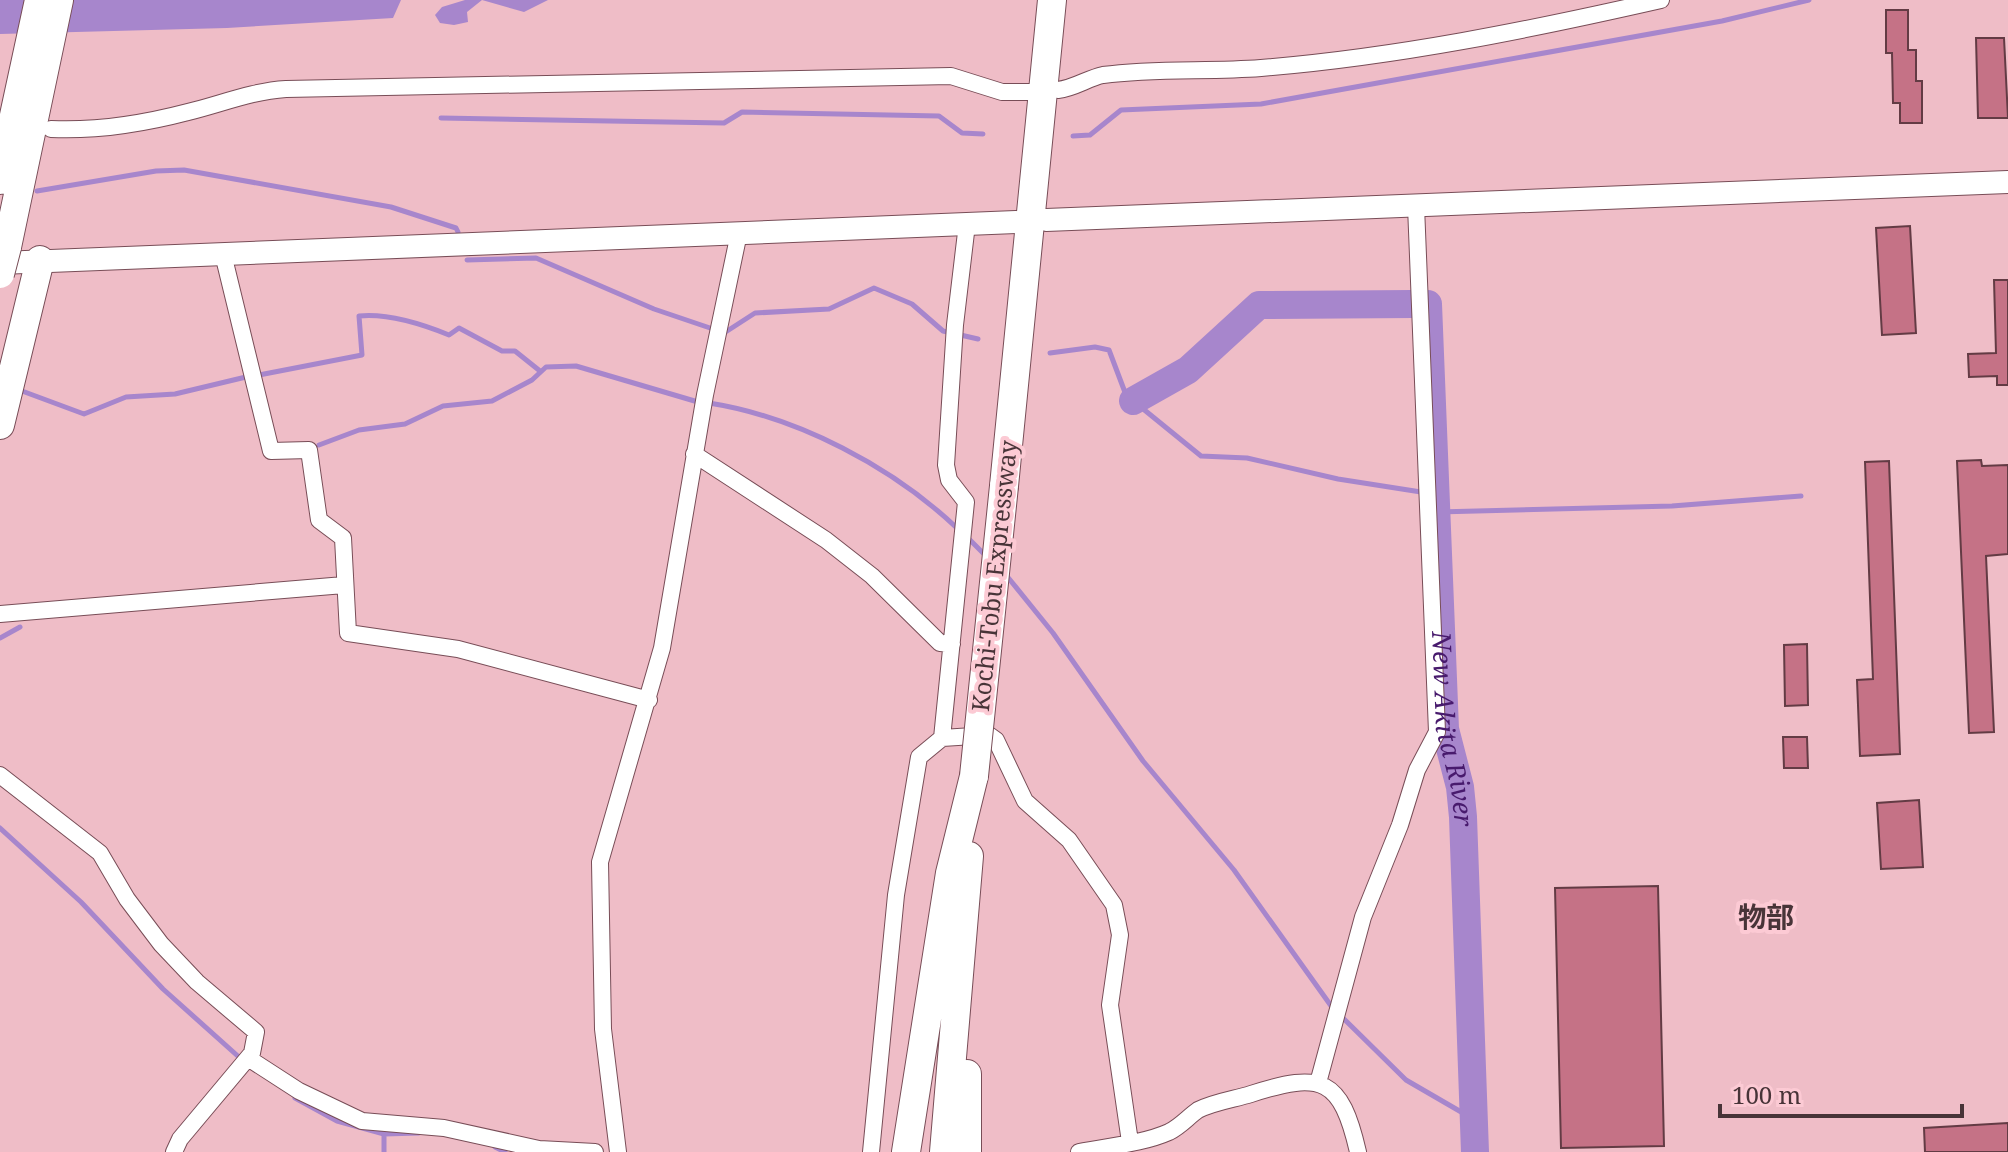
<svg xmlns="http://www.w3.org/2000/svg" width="2008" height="1152" font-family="'Noto Serif','Noto Sans JP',serif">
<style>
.water{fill:#a786cc}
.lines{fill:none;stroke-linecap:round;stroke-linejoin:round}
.stream{stroke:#a786cc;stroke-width:5}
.river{stroke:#a786cc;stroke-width:28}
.building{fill:#c57286;stroke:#633b44;stroke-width:2}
.street-casing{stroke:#784d57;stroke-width:18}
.secondary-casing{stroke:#784d57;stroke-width:24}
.highway-casing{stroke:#784d57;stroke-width:30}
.street{stroke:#fff;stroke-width:16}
.secondary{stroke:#fff;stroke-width:22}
.highway{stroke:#fff;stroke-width:28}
.highway-bridge-casing{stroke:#784d57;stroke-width:30;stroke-linecap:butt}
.highway-bridge{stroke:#fff;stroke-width:28}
.labels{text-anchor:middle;stroke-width:8;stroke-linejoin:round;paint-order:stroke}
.street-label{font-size:24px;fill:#483438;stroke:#fccad4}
.water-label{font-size:26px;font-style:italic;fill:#481a6d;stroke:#fccad4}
.quarter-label{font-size:28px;font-weight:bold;fill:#483438;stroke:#fccad4}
</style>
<rect width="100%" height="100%" fill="#efbdc7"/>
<path class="water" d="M0,0H401L393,18L227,28L0,34Z
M465,0H548L524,12L482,0L467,12L468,22L454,25L440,23L435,15L442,7Z"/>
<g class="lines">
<path class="stream" d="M441,118L724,123L742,112L939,116L962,133L983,134
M1073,136L1090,135L1121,110L1261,104L1722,21L1809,0
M37,191L156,171L184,170L391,207L456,228L458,232
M467,260L536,258L654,309L713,329
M724,333L755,313L829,309L874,288L912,304L943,331L978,339
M1050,353L1095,347L1109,350L1126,395L1201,456L1247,458L1338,479L1421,492
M259,375L362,355L359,316C389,313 422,324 449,335L459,328L502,351H515L540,371
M22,391L84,414L126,397L175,394L246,377
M709,403C798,417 893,467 958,529
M319,445L359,430L405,424L443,406L492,401L532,380L546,367L576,366L698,402
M1437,512L1672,506L1801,496
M966,536L987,557
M1006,575L1053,633L1143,761L1234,870L1334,1010
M0,638L20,627
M0,828L81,902L163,989L240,1058
M1343,1018L1406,1080L1475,1120
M295,1098L337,1121L384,1134V1152
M384,1134L419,1133
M495,1147L505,1152"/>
<g class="river">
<path id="s1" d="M1428,304L1445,729L1460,787L1463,817L1475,1152"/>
<path d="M1133,401L1188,370L1259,305L1413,304"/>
</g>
</g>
<path class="building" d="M1886,10H1908V50H1916V81H1922V123H1900V103H1893L1892,53H1886Z
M1976,38H2004L2008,118H1978Z
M1910,226L1916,333L1882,335L1876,228Z
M1994,280H2008V385H1997V376L1969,377L1968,354L1996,353Z
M1981,460L1982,466L2008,465V554L1986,556L1994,732L1969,733L1957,461Z
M1889,461L1900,754L1860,756L1857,680L1873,679L1865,462Z
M1807,644L1808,705L1785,706L1784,645Z
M1783,737H1807L1808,768H1784Z
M1919,800L1923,867L1881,869L1877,803Z
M1658,886L1664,1146L1561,1148L1555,888Z
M2008,1123V1152H1925L1924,1128Z"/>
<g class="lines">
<defs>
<path id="street" d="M1058,90C1075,88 1088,78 1103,75C1155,68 1209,72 1261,68C1396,57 1529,30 1661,0
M51,129C95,131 146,123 188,112C221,104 252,91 286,89L951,76L1002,92H1031
M223,254L271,451L309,450L319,520L343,538L348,633L458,649L649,700
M694,454L826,540L872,576L940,643L952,644
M0,614L344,585
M942,738L966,502L949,480L946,465L955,325L967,224
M0,775L100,853L127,899L161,944L197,982L256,1032L252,1053L180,1139L174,1152
M248,1058L299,1091L362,1121L444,1128L539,1149L595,1152
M1318,1083L1363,917L1400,825L1417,770L1437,732L1416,206
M618,1152L603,1029L600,862L662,648L705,395L739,233
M871,1152L896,895L919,757L942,738L989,735L996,740L1025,801L1069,840L1114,905L1120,935L1110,1005L1130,1142
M1079,1152C1108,1146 1142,1144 1169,1132C1181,1126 1188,1117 1198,1110C1213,1102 1235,1099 1251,1094C1322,1071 1341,1078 1358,1152"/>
<path id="secondary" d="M1046,220L2008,182
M0,263L1016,222"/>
<path id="highway" d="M0,180L39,0
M7,247L59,0
M0,425L40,260
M1004,486L1052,0
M967,1074V1152
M906,1152L950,873L974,776
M944,1152L969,856"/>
</defs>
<use href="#street" class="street-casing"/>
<use href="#secondary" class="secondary-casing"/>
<use href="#highway" class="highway-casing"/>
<use href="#street" class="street"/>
<use href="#secondary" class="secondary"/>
<use href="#highway" class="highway"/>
<defs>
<path id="highway-bridge" d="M0,274L7,247
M974,776L1004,486"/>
</defs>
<use href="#highway-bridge" class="highway-bridge-casing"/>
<use href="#highway-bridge" class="highway-bridge"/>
</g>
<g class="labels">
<g class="street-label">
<text transform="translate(995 576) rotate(-84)" y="8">Kochi-Tobu Expressway</text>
</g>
<g class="water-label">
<text dy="9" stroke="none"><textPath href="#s1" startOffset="426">New Akita River</textPath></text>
</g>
<g class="quarter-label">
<text x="1766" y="927">物部</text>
</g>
</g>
<path d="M1720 1104v12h242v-12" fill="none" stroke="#483438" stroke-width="4"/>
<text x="1732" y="1104" font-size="24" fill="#483438" stroke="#fccad4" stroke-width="6" paint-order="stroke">100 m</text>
</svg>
